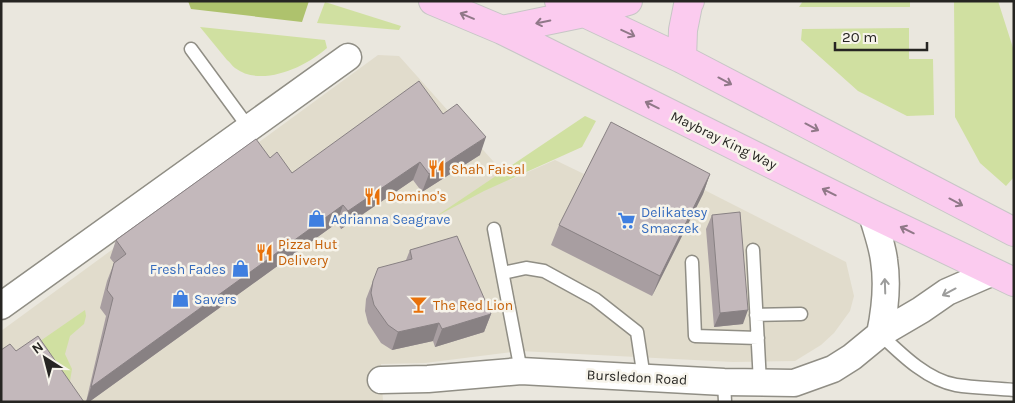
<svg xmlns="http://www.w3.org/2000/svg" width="1015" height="403" font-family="Karla,sans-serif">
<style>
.built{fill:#e1dccc}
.green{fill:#d0e0a1}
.forest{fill:#aec26d}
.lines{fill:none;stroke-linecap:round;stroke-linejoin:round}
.lane-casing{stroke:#908e85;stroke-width:15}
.street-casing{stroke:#908e85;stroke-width:29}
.primary-casing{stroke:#c7c6c6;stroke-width:30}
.lane{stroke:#fff;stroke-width:12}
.street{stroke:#fff;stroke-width:26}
.primary{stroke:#fbcbef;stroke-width:28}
.wall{fill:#a89ea1}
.shaded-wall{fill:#888183}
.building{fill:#c3b8bb;stroke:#888183}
.oneway{stroke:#907888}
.oneway2{stroke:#9d9d9c}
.labels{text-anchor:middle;stroke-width:5;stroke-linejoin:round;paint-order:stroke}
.street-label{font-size:14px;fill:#262522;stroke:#f7f4eb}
.food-label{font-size:14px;fill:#c56008;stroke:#f7f4eb;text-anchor:start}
.shop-label{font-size:14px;fill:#366cbe;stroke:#f7f4eb;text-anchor:start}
</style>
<rect width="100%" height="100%" fill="#eae7de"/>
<path class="built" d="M378,55L399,56L510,180L555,160L584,174L602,138L846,262L854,296L850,311L834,333L821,345L795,361L733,362L520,351L425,363L381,364L383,402H1V331Z"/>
<path class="green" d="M803,1H910V7H799Z
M954,1H998L1014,51V177L1006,186L980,163L955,117Z
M325,2L401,26L399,30L317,23Z
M200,27L325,40L327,48C306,67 261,88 235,68C232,66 230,62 227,60C218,49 209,38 200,27Z
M909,28V59H933L934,115L907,116L858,91L801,40L802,29Z
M585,116L596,121L582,147L484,191L435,217Z
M85,310L86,316L84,324L70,336L65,354L72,369L70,381L63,388L33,346Z"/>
<path class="forest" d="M188,1H309L302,22L191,9Z"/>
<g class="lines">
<defs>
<path id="lane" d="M191,49L249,128
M494,229L521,371
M753,250L760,383
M692,262L695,336L758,338
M503,273L526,268L544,271L595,299L637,332L644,378
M756,315L801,314
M880,334C901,354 927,380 956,385C975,388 995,388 1014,390
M724,382L725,402"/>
<path id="street" d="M872,214C876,229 882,244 884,260C888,285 885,310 880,334
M1,306L348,57
M381,380L428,379L521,371L724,382L794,383L833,369L852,357L880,334L921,310L947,292L993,272"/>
<path id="primary" d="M433,1L502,30L872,214L1014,282
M559,1L682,59L1014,232
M502,30L584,13L628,1
M682,59L683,30L688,5L690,1"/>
</defs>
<use href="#lane" class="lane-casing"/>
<use href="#street" class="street-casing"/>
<use href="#primary" class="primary-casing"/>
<use href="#lane" class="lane"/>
<use href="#street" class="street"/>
<use href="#primary" class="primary"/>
</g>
<path class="wall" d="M443,114L480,155L422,192L413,180L341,229L337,223L89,402H86L106,316L100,308L107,281L114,263L110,258L116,240L270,158L292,173Z
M710,174L703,194L652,296L551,245L559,225Z
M712,215L743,324L714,327L706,229Z
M410,250L491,314L484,332L435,347L433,341L392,350L381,343L368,323L365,311L366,299L373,281L406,260Z"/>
<path class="shaded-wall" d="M486,137L480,155L422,192L429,174Z
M420,162L413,180L341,229L348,211Z
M710,174L703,194L652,296L660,276Z
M343,205L337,223L89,402H86L91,387Z
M748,310L743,324L714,327L720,313Z
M491,314L484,332L435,347L442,329Z
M439,323L433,341L392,350L398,332Z"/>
<path class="building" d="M419,81L443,114L457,104L486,137L429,174L420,162L348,211L343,205L91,387L113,298L107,290L114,263L126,254L116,240L256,139L270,158L277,152L292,173Z
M611,122L710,174L660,276L559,225Z
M740,212L748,310L720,313L712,215Z
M457,236L491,314L442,329L439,323L398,332L388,325L374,305L371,293L373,281L378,268L412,259L410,250Z
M38,336L84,402H1V350L10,344L16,351Z"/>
<defs><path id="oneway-shaft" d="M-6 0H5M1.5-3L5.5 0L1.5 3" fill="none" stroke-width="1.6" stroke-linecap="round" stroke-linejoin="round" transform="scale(1.25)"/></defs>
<g class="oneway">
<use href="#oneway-shaft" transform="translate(467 16) rotate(-157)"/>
<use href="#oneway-shaft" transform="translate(543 22) rotate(168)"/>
<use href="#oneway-shaft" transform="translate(628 33) rotate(25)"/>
<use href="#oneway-shaft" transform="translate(725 81) rotate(28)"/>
<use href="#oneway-shaft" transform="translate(652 105) rotate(-154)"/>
<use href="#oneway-shaft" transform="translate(812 127) rotate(28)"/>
<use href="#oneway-shaft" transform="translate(829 192) rotate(-154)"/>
<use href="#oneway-shaft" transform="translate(956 202) rotate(28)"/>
<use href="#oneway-shaft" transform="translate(907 230) rotate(-154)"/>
</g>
<g class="oneway2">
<use href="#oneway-shaft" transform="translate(885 286) rotate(-92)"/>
<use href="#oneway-shaft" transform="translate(949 292) rotate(152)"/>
</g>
<defs>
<symbol id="restaurant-bare" viewBox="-9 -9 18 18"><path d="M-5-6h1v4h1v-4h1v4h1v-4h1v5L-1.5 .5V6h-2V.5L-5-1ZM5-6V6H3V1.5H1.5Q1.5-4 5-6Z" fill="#e8710a" stroke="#f7f4eb" stroke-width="2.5" paint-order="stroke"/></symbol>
<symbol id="shop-bare" viewBox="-9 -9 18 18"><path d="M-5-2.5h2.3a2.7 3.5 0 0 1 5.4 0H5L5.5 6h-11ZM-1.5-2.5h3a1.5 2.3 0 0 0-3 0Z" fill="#3f7fe0" stroke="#f7f4eb" stroke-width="2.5" paint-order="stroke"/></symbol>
<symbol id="supermarket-bare" viewBox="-9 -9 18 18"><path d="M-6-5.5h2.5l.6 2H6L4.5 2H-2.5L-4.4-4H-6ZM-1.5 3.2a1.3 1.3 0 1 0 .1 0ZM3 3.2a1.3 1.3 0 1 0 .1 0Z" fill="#3f7fe0" stroke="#f7f4eb" stroke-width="2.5" paint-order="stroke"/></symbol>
<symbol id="bar-bare" viewBox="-9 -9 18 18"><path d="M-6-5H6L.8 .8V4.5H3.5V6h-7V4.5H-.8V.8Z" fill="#e8710a" stroke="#f7f4eb" stroke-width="2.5" paint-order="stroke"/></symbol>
</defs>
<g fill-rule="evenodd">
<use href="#restaurant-bare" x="424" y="156" width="25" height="25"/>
<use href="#restaurant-bare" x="360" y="184" width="25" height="25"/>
<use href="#shop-bare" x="304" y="206" width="25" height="25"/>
<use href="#supermarket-bare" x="614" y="208" width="25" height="25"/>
<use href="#restaurant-bare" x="252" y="240" width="25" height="25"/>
<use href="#shop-bare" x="228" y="256" width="25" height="25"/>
<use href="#shop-bare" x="168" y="286" width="25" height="25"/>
<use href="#bar-bare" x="406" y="292" width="25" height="25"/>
</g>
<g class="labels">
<g class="street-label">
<text transform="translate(724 140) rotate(26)" y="5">Maybray King Way</text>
<text transform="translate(637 377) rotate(3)" y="5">Bursledon Road</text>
</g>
<g class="food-label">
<text x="451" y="174">Shah Faisal</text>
<text x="387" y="201">Domino's</text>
<text x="278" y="249">Pizza Hut<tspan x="278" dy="16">Delivery</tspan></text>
<text x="433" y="310">The Red Lion</text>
</g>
<g class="shop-label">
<text x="641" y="217">Delikatesy<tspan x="641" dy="16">Smaczek</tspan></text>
<text x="331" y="224">Adrianna Seagrave</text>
<text x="226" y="274" text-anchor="end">Fresh Fades</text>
<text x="194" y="304">Savers</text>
</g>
</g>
<rect width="1015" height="403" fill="none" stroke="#262522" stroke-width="5"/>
<g transform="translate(45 358) rotate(324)" stroke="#f7f4eb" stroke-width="4" paint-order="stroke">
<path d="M0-4L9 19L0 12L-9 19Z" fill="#262522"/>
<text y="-8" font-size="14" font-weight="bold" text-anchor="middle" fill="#262522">N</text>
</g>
<path d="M835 42v8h92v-8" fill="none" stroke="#262522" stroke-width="2.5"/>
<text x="842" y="42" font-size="15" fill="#262522" stroke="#f7f4eb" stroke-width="4" paint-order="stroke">20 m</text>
</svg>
